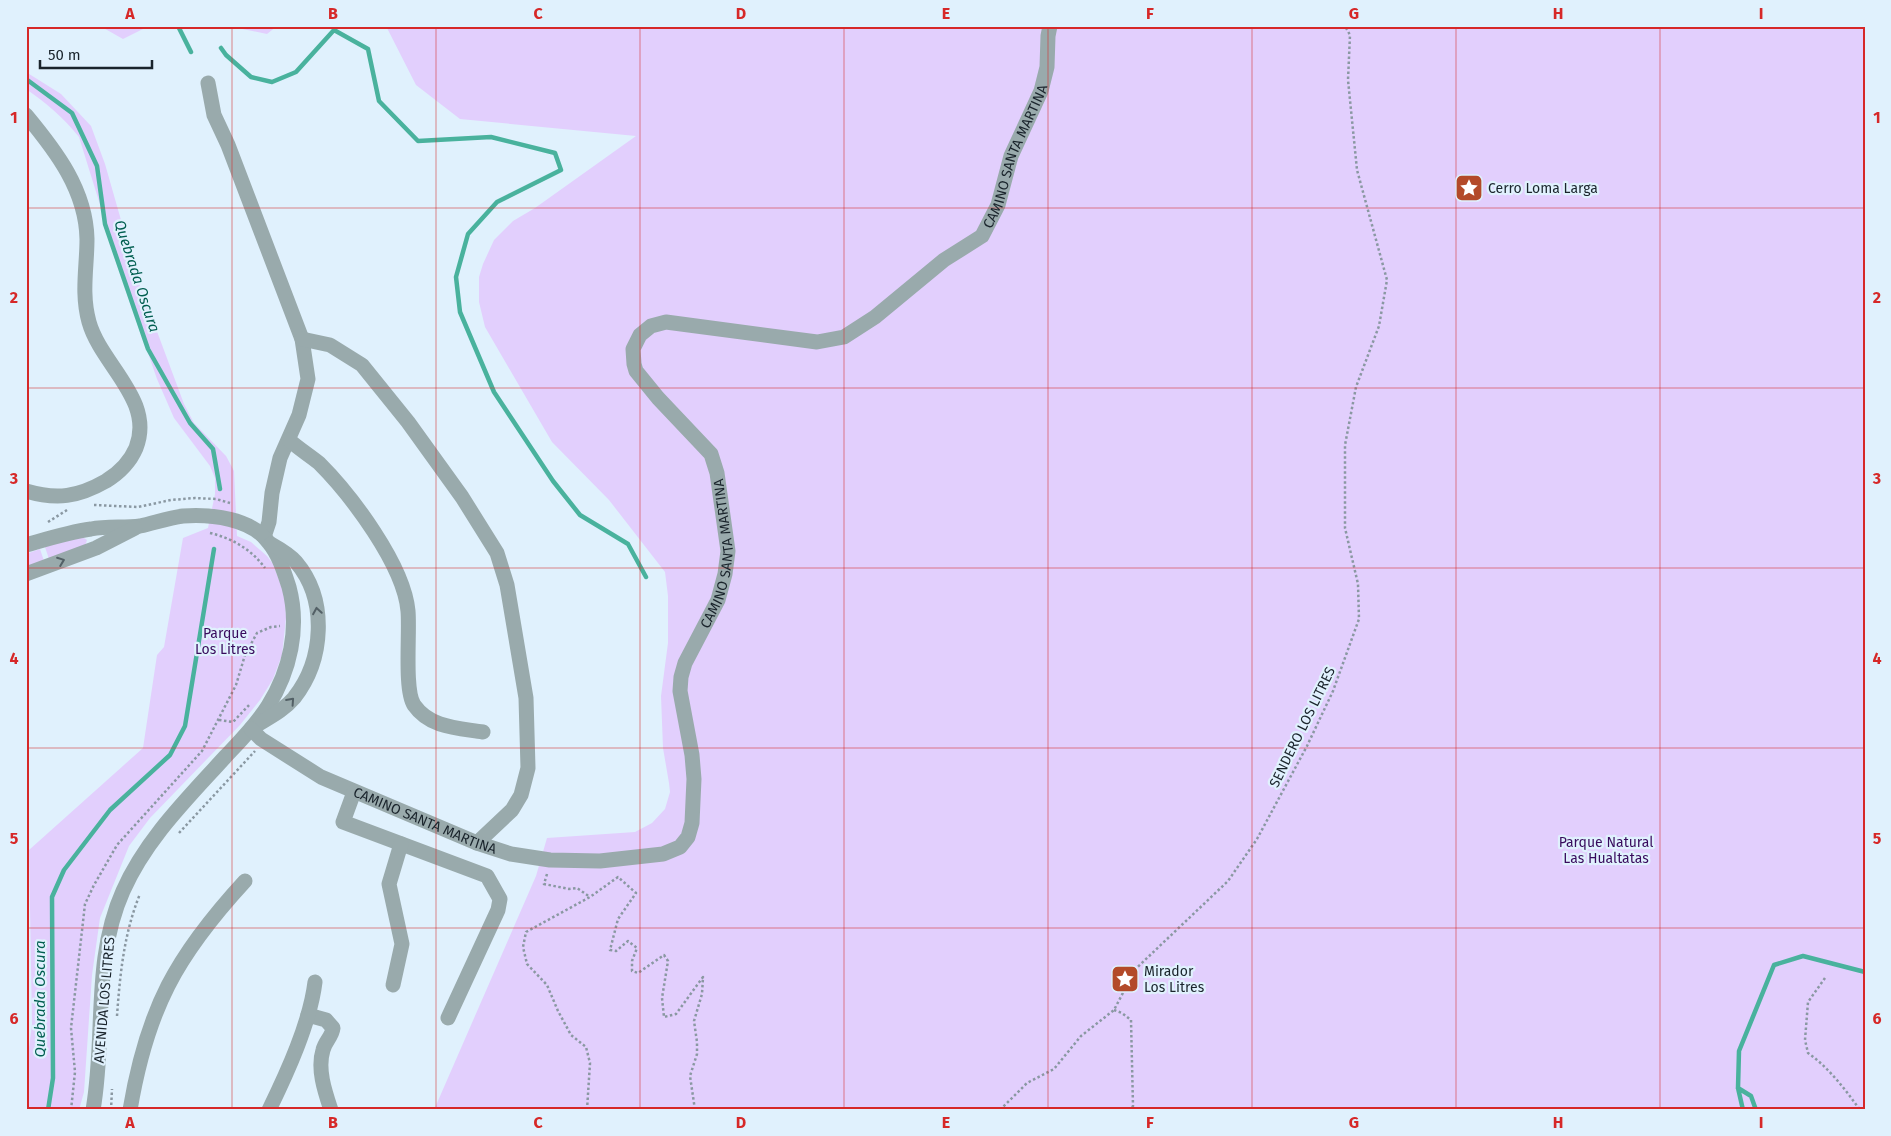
<svg xmlns="http://www.w3.org/2000/svg" width="1891" height="1136" font-family="'Fira Sans',sans-serif">
<style>
.green{fill:#e2cffd}
.lines{fill:none;stroke-linecap:round;stroke-linejoin:round}
.stream{stroke:#49b29d;stroke-width:4.5}
.path{stroke:#8a98a2;stroke-width:2.5;stroke-dasharray:2.5 2.5;stroke-linecap:butt}
.minor{stroke:#99aaac;stroke-width:15}
.oneway{stroke:#536066}
.grid{fill:none;stroke:#d62828;stroke-width:1;stroke-opacity:0.55}
.labels{text-anchor:middle;stroke-width:4.5;stroke-linejoin:round;paint-order:stroke}
.street-label{font-size:14px;fill:#1a242c;stroke:#e0f1fd}
.poi-label{font-size:14px;fill:#1a242c;stroke:#e0f1fd;text-anchor:start}
.park-label{font-size:14px;fill:#380b5d;stroke:#e0f1fd}
.water-label{font-size:15px;font-style:italic;fill:#015e50;stroke:#e0f1fd}
.neatline{fill:none;stroke:#d62828;stroke-width:2}
.grid-label{font-size:16px;text-anchor:middle;font-weight:bold;fill:#d62828}
</style>
<rect width="100%" height="100%" fill="#e0f1fd"/>
<path class="green" d="M100,26H149L123,39Z
M228,26H277L267,34Z
M386,26H1865V1110H434L536,876L547,838L635,832L652,823L665,809L670,792L669,783L663,748L661,696L668,643V596L665,572L609,500L552,442L485,327L479,302V277L483,264L494,240L513,221L535,208L636,136L460,119L416,85Z
M26,72L61,94L91,126L105,164L139,283L184,404L194,423L226,456L234,471L237,536L251,542L267,556L273,564L285,596L286,618L282,655L273,679L260,700L240,725L150,818L129,846L100,918L92,975L84,1092L79,1110H26V1072L32,1024L29,850L143,748L157,655L164,647L183,538L208,528L215,494V478L210,466L174,418L157,379L129,298L79,137C63,117 46,103 26,89Z
M81,536L87,540L85,546L49,559L45,547Z
M40,549L44,561L26,568V554Z"/>
<g class="lines">
<path class="stream" d="M178,26L191,52
M221,48L226,55L251,77L272,82L296,72L334,30L368,49L379,101L418,141L491,137L555,153L561,170L497,202L468,234L456,277L460,312L494,392L553,481L580,515L628,544L646,577
M26,79L72,113L97,166L105,224L148,349L190,423L213,449L220,489
M1738,1088L1751,1096L1756,1110
M48,1110L53,1078L52,897L64,870L110,810L170,755L185,726L214,549
M1743,1110L1738,1088L1739,1051L1774,965L1803,956L1865,972"/>
<path class="path" d="M94,505L138,507L171,500L195,498L216,499L230,503
M48,522L67,510
M210,533C232,538 252,550 265,568
M219,720L233,722L250,704
M179,833L255,751
M547,874L544,884L569,889L577,888L590,897
M1825,978L1808,1002L1805,1040L1808,1053C1829,1068 1845,1089 1860,1110
M1114,1010L1122,1013L1131,1020L1133,1106L1130,1110
M117,1016C120,974 124,933 140,894
M71,1110L75,1072L71,1028L85,904L94,885L117,845L202,751L236,685L245,655L257,633L271,627L280,626
M111,1110L112,1089
M587,1110L590,1063L586,1047L571,1035L558,1011L547,985L527,964L523,947L526,932L590,897L618,877L636,893L618,919L610,950L616,951L628,941L637,948L632,961V971L638,973L664,955L668,961L662,998L664,1017L676,1014L703,977L702,994L694,1021L697,1042V1054L690,1076L695,1110
M1000,1110L1027,1083L1054,1069L1081,1036L1114,1010L1125,989V979L1228,881L1257,839L1307,746L1333,691L1359,619L1358,584L1345,528V445L1356,387L1379,326L1387,280L1357,170L1348,80L1350,35L1345,26"/>
<g class="minor">
<path d="M208,83L214,115L228,145L302,339L308,379L299,415L280,458L272,493L269,522L264,537"/>
<path d="M26,115C56,151 86,190 87,239C87,267 81,293 89,322C101,365 155,400 136,448C130,462 119,473 106,481C78,497 57,500 26,491"/>
<path d="M302,339L330,345L362,365L408,422L462,497L497,553L507,585L526,698L528,768L521,795L512,810L477,843"/>
<path d="M289,440C298,448 309,455 319,463C351,495 404,565 408,611C410,632 404,690 414,705C430,728 458,728 483,732"/>
<path d="M26,545C47,539 69,532 91,529C107,526 124,528 140,526C154,523 168,518 183,516C210,514 252,518 269,543C279,555 284,572 289,587C300,628 290,671 268,706C256,725 240,741 225,757C187,799 146,839 123,891C92,960 106,1037 93,1110"/>
<path d="M26,574L96,548L135,528"/>
<path d="M257,725C270,717 284,710 294,698C324,660 328,600 296,562C289,554 280,549 271,544"/>
<path id="s1" d="M251,729L261,739L321,777L477,843L511,854L550,860L600,861L663,854L680,847L688,837L692,823L694,779L692,755L680,691L681,677L685,663L718,600L725,574L728,551L717,473L711,454L658,398L636,371L634,364L633,349L640,335L651,326L666,322L817,342L844,337L875,317L944,260L982,236L998,205L1011,156L1041,91L1047,67L1048,36L1050,26"/>
<path d="M354,792L343,822L487,876L500,899L498,910L448,1018"/>
<path d="M393,985L402,944L389,884L401,844"/>
<path d="M308,1015L326,1020L333,1028C332,1037 325,1041 323,1050C317,1069 325,1092 331,1110"/>
<path d="M130,1110C147,1009 176,956 245,881"/>
<path d="M269,1110C287,1073 310,1023 315,982"/>
</g>
</g>
<defs><path id="oneway-chevron" d="M-2-3.5L2.5 0L-2 3.5" fill="none" stroke-width="1.6" stroke-linecap="round" stroke-linejoin="round" transform="scale(1.25)"/></defs>
<g class="oneway">
<use href="#oneway-chevron" transform="translate(61 561) rotate(-21)"/>
<use href="#oneway-chevron" transform="translate(317 611) rotate(-99)"/>
<use href="#oneway-chevron" transform="translate(291 701) rotate(-48)"/>
</g>
<path class="grid" d="M232,26V1110M436,26V1110M640,26V1110M844,26V1110M1048,26V1110M1252,26V1110M1456,26V1110M1660,26V1110M26,208H1865M26,388H1865M26,568H1865M26,748H1865M26,928H1865"/>
<defs>
<symbol id="sight-square" viewBox="-11 -11 22 22"><rect x="-9" y="-9" width="18" height="18" rx="4" fill="#b34a29" stroke="#e0f1fd"/><path d="M0-6L1.8-2.2L6-1.7L2.9 1.2L3.7 5.4L0 3.3L-3.7 5.4L-2.9 1.2L-6-1.7L-1.8-2.2Z" fill="#fff"/></symbol>
</defs>
<g fill-rule="evenodd">
<use href="#sight-square" x="1453" y="172" width="32" height="32"/>
<use href="#sight-square" x="1109" y="963" width="32" height="32"/>
</g>
<g class="labels">
<g class="street-label">
<text dy="5" stroke="none"><textPath href="#s1" startOffset="1488">CAMINO SANTA MARTINA</textPath></text>
<text dy="5" stroke="none"><textPath href="#s1" startOffset="768">CAMINO SANTA MARTINA</textPath></text>
<text transform="translate(1302 727) rotate(-64)" y="5">SENDERO LOS LITRES</text>
<text dy="5" stroke="none"><textPath href="#s1" startOffset="198">CAMINO SANTA MARTINA</textPath></text>
<text transform="translate(104 1000) rotate(-85)" y="5">AVENIDA LOS LITRES</text>
</g>
<g class="poi-label">
<text x="1488" y="193">Cerro Loma Larga</text>
<text x="1144" y="976">Mirador<tspan x="1144" dy="16">Los Litres</tspan></text>
</g>
<g class="park-label">
<text x="225" y="638">Parque<tspan x="225" dy="16">Los Litres</tspan></text>
<text x="1606" y="847">Parque Natural<tspan x="1606" dy="16">Las Hualtatas</tspan></text>
</g>
<g class="water-label">
<text transform="translate(137 276) rotate(72)" y="5">Quebrada Oscura</text>
<text transform="translate(40 999) rotate(-90)" y="5">Quebrada Oscura</text>
</g>
</g>
<rect width="1891" height="1136" fill="none" stroke="#e0f1fd" stroke-width="55"/>
<path d="M40 60v8h112v-8" fill="none" stroke="#1a242c" stroke-width="2.5"/>
<text x="48" y="60" font-size="15" fill="#1a242c" stroke="#e0f1fd" stroke-width="4" paint-order="stroke">50 m</text>
<rect x="28" y="28" width="1836" height="1080" class="neatline"/>
<g class="grid-label">
<text x="130" y="19">A</text>
<text x="333" y="19">B</text>
<text x="538" y="19">C</text>
<text x="741" y="19">D</text>
<text x="946" y="19">E</text>
<text x="1150" y="19">F</text>
<text x="1354" y="19">G</text>
<text x="1558" y="19">H</text>
<text x="1761" y="19">I</text>
<text x="14" y="123">1</text>
<text x="1877" y="123">1</text>
<text x="14" y="303">2</text>
<text x="1877" y="303">2</text>
<text x="14" y="484">3</text>
<text x="1877" y="484">3</text>
<text x="14" y="664">4</text>
<text x="1877" y="664">4</text>
<text x="14" y="844">5</text>
<text x="1877" y="844">5</text>
<text x="14" y="1024">6</text>
<text x="1877" y="1024">6</text>
<text x="130" y="1128">A</text>
<text x="333" y="1128">B</text>
<text x="538" y="1128">C</text>
<text x="741" y="1128">D</text>
<text x="946" y="1128">E</text>
<text x="1150" y="1128">F</text>
<text x="1354" y="1128">G</text>
<text x="1558" y="1128">H</text>
<text x="1761" y="1128">I</text>
</g>
</svg>
